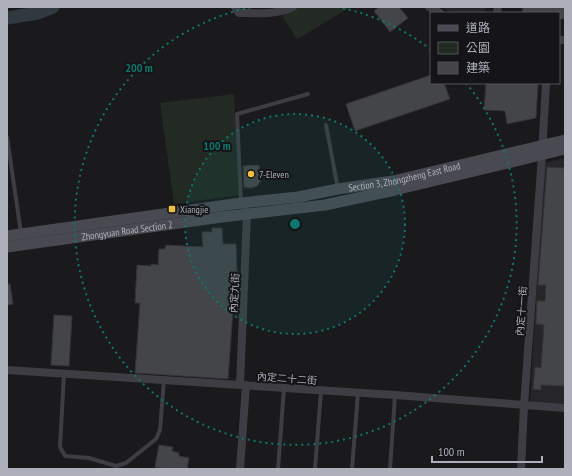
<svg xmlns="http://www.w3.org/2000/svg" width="572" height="476" font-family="'PT Sans Narrow','Noto Sans TC',sans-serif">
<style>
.built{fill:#262629}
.green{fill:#222a23}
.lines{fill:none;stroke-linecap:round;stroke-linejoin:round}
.river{stroke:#303840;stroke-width:13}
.building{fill:#444549;stroke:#343438}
.lane{stroke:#3d3d43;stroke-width:4}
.street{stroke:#3d3d43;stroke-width:8}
.secondary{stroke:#494a51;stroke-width:11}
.ring{fill:none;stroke:#0f766e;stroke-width:2;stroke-dasharray:2 4}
.poi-dot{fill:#efbf3f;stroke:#151517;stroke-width:1.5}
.labels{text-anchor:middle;stroke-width:4;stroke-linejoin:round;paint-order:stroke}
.poi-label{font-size:10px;fill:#adb0bb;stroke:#151517;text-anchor:start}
.street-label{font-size:10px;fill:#adb0bb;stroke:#151517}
.centre{fill:#0f766e;stroke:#151517;stroke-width:2}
.ring-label{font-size:12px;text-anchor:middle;font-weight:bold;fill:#0f766e;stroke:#151517;stroke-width:4;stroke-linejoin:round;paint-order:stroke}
</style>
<rect width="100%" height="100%" fill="#1a1a1c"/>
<path class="built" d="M441,7H485V13H453Z
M565,158V404L530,402L544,163Z"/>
<path class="green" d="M299,7H351L297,39L282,16Z
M234,94L239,195L174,204L160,103Z"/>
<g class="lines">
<path class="river" d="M7,18L38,13L53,7"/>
</g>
<path class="building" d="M379,7H399L408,18L390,32L374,11Z
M523,7H565V19H559V13H522Z
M431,75V83H444L450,99L355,131L346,104Z
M486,83H538L536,118L507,124L505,111L484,110Z
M259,165L260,182L257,186L251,188L244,187L243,166Z
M547,167L565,168V386L541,385V390L533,389L535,367L541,368L544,325L536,324L537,301H545L546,285H538Z
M212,228H222L223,244H236L237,273H239L238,310H233L228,379L135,373L140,303H135L137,265L151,266V264L158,265L159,249H165L166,245L203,247L202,232H212Z
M7,284H10L13,304L7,305Z
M54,315L72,316L69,366L51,365Z
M159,445L173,447L172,451L179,453V456L189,458L187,469H164L155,467Z"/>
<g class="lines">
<path class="lane" d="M326,125L338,189
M7,137L21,233
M241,202L237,114L308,94
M64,374L60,447L65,456L89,458L116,466L126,463L156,439L160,430L164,380
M278,469L284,388
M315,469L321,391
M352,469L358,393
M390,469L395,395"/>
<path class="street" d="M235,7L239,13C257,13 276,15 293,7
M429,7L440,13
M497,13L498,7
M559,40H565
M7,370L395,395L565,408
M240,385L247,214L245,210
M240,469L246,385
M521,469L524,406L542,155L546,83"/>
<g class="secondary">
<path id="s1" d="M7,236L241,203L298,197L338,189L393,181L565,140"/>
<path id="s2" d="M7,247L222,217L325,205L395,190L565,149"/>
</g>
</g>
<circle cx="295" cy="224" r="110" fill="#0f766e" fill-opacity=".12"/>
<g class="ring">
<circle cx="295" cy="224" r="110"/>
<path d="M337 7A221 221 0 0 1 430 49M466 83A221 221 0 1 1 253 7"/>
</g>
<g class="poi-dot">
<circle cx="251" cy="174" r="4"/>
<rect x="168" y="205" width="8" height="8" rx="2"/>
</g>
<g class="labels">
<g class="poi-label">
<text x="259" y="178">7-Eleven</text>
<text x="180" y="213">Xiangjie</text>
</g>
<g class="street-label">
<text dy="4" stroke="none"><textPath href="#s1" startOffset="402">Section 3, Zhongzheng East Road</textPath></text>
<text dy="4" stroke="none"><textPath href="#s2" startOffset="121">Zhongyuan Road Section 2</textPath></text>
<text transform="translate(234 293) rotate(-87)" y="4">內定九街</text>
<text transform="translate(521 311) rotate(-86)" y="4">內定十一街</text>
<text transform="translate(287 378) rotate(4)" y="4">內定二十二街</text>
</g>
</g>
<circle cx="295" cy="224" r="6" class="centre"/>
<g class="ring-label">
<text x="139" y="72">200 m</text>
<text x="217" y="150">100 m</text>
</g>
<rect width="572" height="476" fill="none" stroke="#adb0bb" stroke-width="16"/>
<rect x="430" y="12" width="130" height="72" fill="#151517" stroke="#525359"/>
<rect x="438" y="25" width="20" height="6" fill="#494a51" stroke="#525359"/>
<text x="466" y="32" font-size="12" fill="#adb0bb">道路</text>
<rect x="438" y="42" width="20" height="12" fill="#222a23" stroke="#525359"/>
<text x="466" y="52" font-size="12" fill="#adb0bb">公園</text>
<rect x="438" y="62" width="20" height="12" fill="#444549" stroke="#525359"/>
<text x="466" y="72" font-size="12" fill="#adb0bb">建築</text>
<path d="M432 456v6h110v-6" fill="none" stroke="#adb0bb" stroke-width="2"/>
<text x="438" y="456" font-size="12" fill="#adb0bb" stroke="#151517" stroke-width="3" paint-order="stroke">100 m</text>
</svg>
